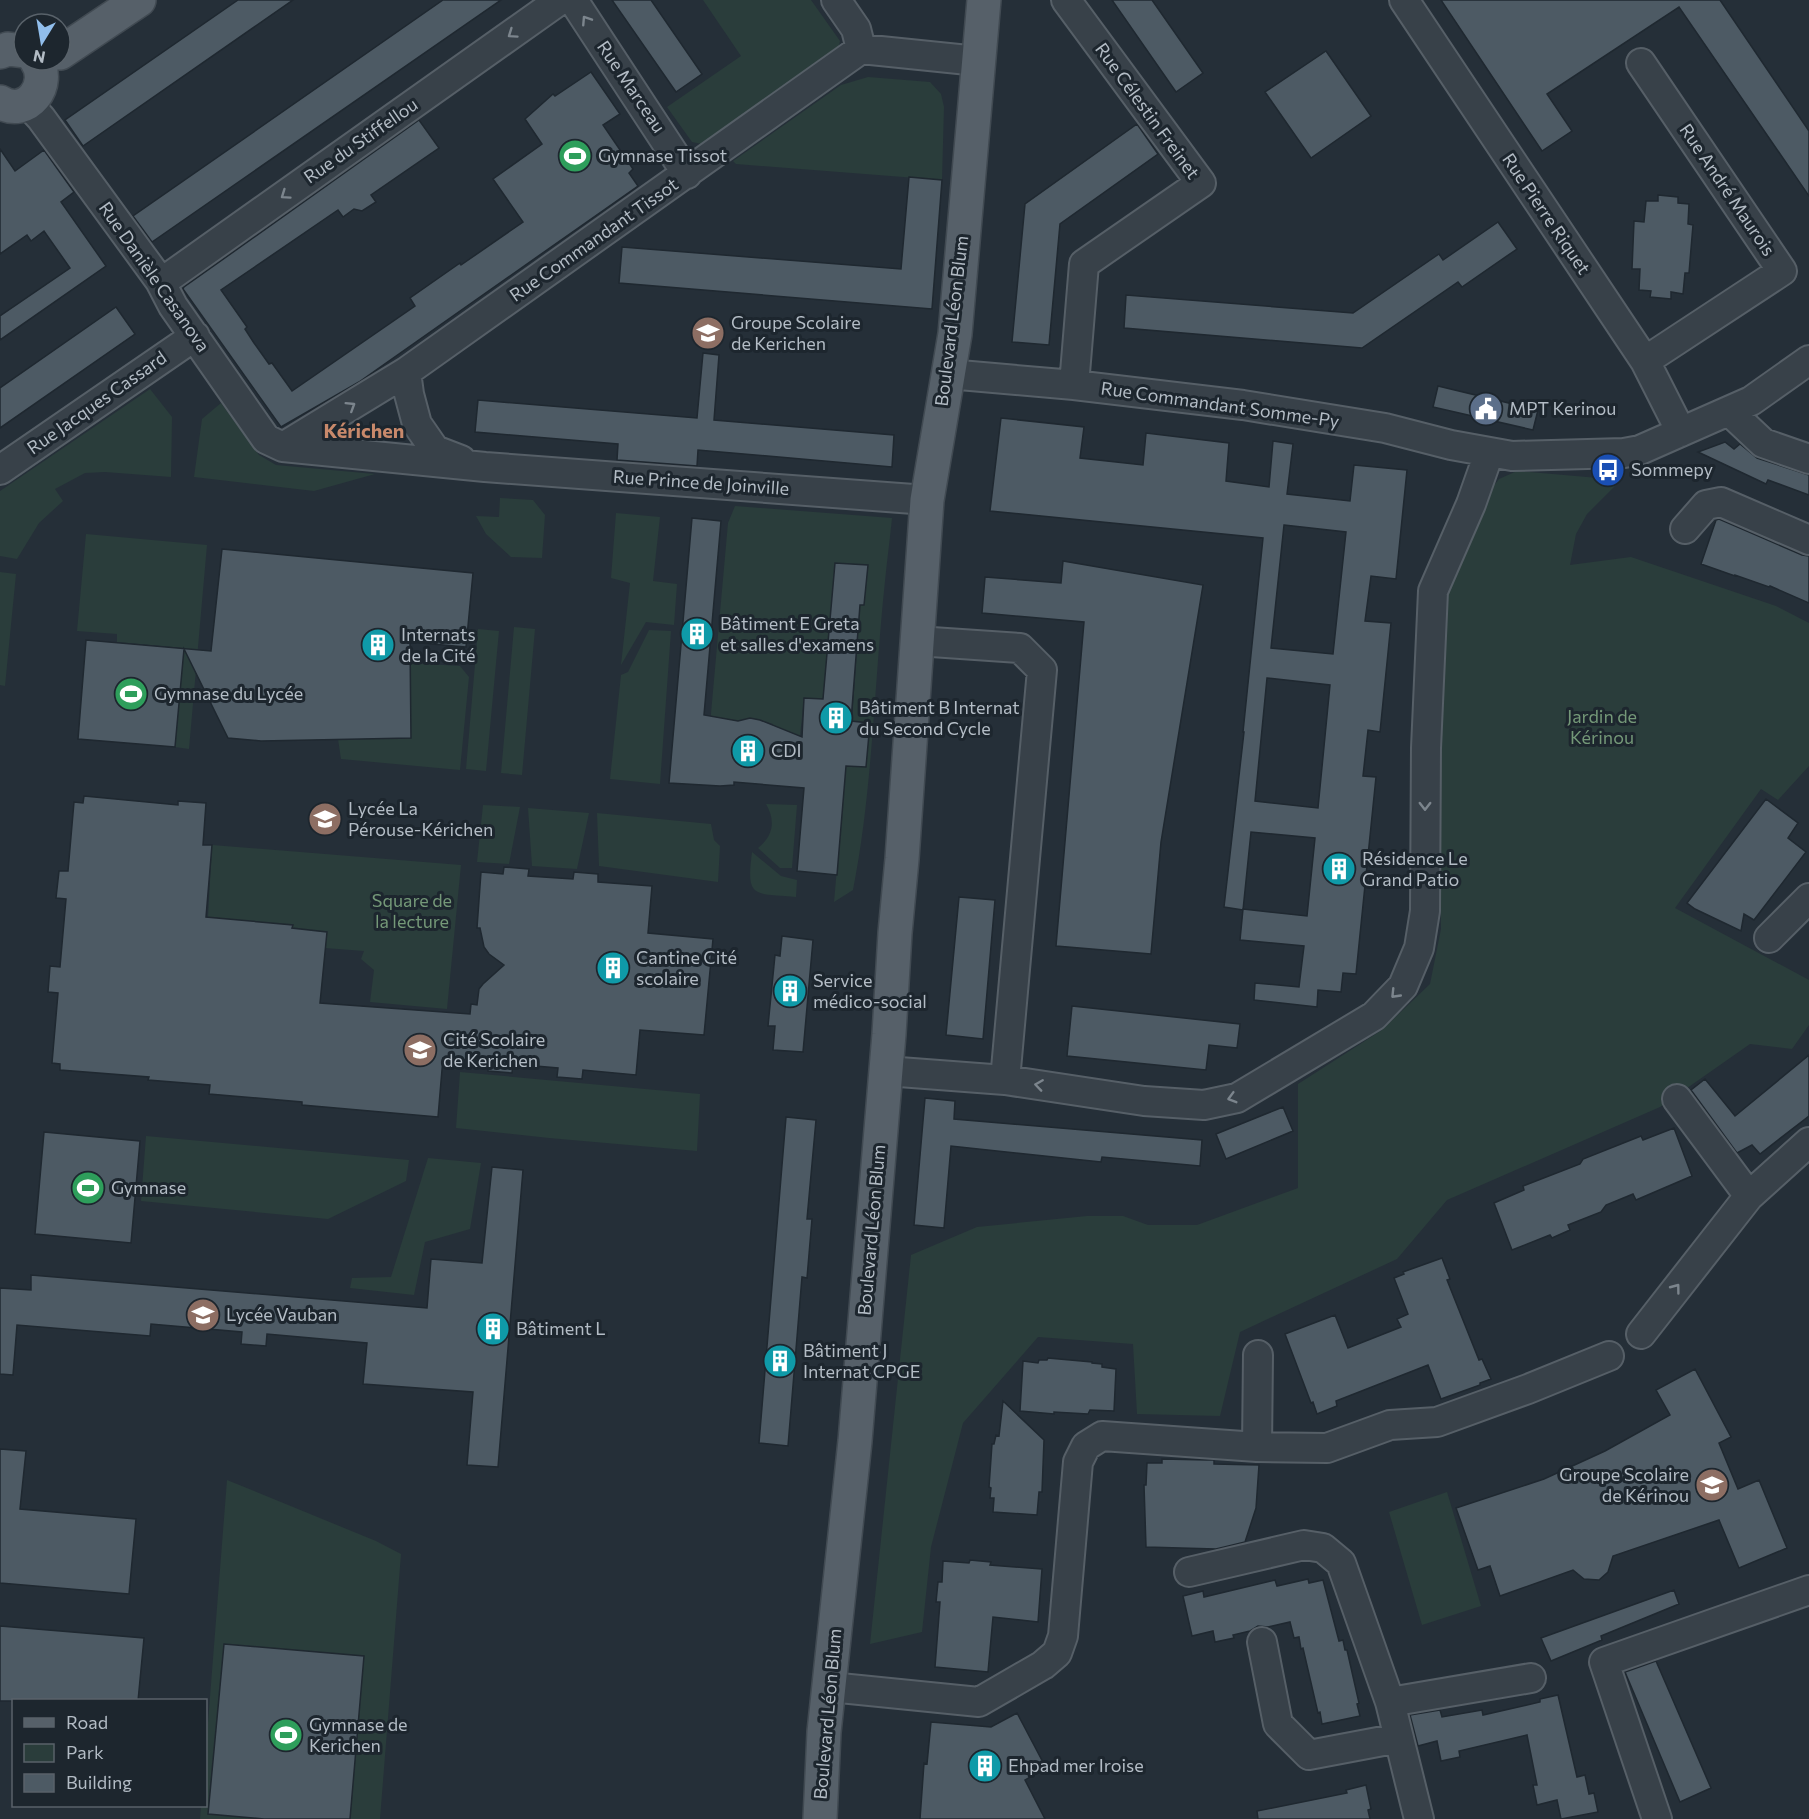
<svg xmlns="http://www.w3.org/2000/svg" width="1809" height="1819" font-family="Commissioner,sans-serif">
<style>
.green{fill:#2a3d3b}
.building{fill:#4d5a64;stroke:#1f2830;stroke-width:1.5;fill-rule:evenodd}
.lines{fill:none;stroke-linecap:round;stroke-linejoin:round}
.minor-casing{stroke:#565f67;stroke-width:32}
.major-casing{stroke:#414a52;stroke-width:36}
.minor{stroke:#384149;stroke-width:28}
.major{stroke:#566069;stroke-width:33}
.oneway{stroke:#7c858d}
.labels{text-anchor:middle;stroke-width:6;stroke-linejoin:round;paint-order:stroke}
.street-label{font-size:18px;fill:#b3bcc5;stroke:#1d262e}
.poi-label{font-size:18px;fill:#b3bcc5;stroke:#1d262e;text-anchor:start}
.park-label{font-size:18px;fill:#749878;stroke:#1d262e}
.neighbourhood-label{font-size:20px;font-weight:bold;fill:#c8896b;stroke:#1d262e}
</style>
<rect width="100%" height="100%" fill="#252f38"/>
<path class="green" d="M703,0H811L840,41L838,50L702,144L692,142L667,107L741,56Z
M868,77L930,82L941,94L944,107L942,180L736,164L733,161L841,85Z
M150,389L172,417L171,477L105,472L85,473L55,489L63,501L39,523L17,559L0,556V491Z
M221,403L259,455L276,465L375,474L314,491L194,477L202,419Z
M1517,471L1621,480L1587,514L1576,534L1570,565L1631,557L1776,606L1809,623V766L1778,800L1761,789L1675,908L1809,980V1025L1792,1049L1750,1044L1660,1107L1447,1200L1397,1259L1240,1332L1220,1416L1137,1414L1133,1344L1038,1337L963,1423L931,1547L922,1632L870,1644L911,1255L977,1227L1087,1216H1123L1148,1225H1197L1298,1188V1084L1382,1030L1430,984L1441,929L1435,640L1443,583L1488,493L1499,479Z
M500,498L533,500L545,515L542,558L511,557L486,534L476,516L499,517Z
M735,506L892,518C890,539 887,560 885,581C874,684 873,788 853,890L834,902L846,766L866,767L870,723L852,721L859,621L856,604L864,605L868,565L835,563L823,699L804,698L798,755L773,732V724C738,712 733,726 708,747L728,523Z
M616,513L660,517L653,581L677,584L674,625L646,622L621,665L630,583L611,578Z
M86,534L207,545L189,749L175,747L183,648L117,642V634L77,631Z
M0,572L16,574L5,686L0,685Z
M514,627L535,629L522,775L501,773Z
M478,629L499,631L486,771L466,769Z
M649,630L671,631L660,784L610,779L621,675L628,672Z
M411,663L460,666L469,677L460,770L341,759L338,739L411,738Z
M766,804L797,805L792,868H780L758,848C773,836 776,821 766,804Z
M483,805L520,807L509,864L477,862Z
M528,808L589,813L577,869L532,866Z
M597,813L711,824L714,840L720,846L718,882L599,866Z
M212,845L461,865L447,1009L370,1002L374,970L361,959L364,951L325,948L327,932L292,928V925L208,917Z
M752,852L781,876L797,880L796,897C753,893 746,899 752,852Z
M460,1072L700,1094L697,1151L549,1138L456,1128Z
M146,1136L409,1160L406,1181L328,1219L141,1201Z
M428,1158L481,1163L470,1229L425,1242L414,1295L350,1288L352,1278L391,1277Z
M227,1480L376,1541L401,1554L380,1819H200L201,1806H206V1748Z
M1447,1492L1481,1606L1422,1625L1389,1512Z"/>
<path class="building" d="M238,0H293L83,146L65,120Z
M443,0H501L152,242L133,216Z
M612,0H651L702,74L676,92Z
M1112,0H1152L1203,73L1176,92Z
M1441,0H1720L1809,131V196L1679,7L1547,94L1572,131L1542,151Z
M1326,51L1371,116L1311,158L1265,92Z
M591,72L620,114L603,125L633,169L629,173L638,186L359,382L281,427L183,289L184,287L419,120L439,148L371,195L376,202L362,211L354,209L343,217L338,210L221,290L247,327L245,329L254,343L269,364L272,363L292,391L415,306L410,298L460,263L461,265L523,222L493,179L542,144L525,119L553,94L555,96Z
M1137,124L1158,154L1060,224L1049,345L1012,342L1025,204Z
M0,149L15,171L44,150L74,192L61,202L106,266L0,340V316L70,268L44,231L31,241L27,235L0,254Z
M909,177L942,180L932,309L619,283L622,247L901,269Z
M1658,195L1678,197V203L1689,204L1688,224L1693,225L1689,273H1685L1683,294L1671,292V299L1650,297L1651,291L1639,290L1640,269H1632L1634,221L1644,222L1646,201H1658Z
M1498,222L1517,249L1462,287L1458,282L1362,348L1124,328L1126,295L1353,313L1439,254L1443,260Z
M116,307L135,334L0,428V388Z
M703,353L719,355L714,420L894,435L892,467L698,450L697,466L617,460L618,444L475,432L478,400L697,418Z
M1438,386L1538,410L1533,430L1433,407Z
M1001,418L1084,427L1080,458L1143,465L1146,433L1229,443L1226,481L1269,487L1273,441L1293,444L1287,494L1350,501L1354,465L1407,470L1396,579L1371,576L1365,621L1391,623L1380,732L1368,730L1363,776L1376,777L1356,974L1343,973L1341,992L1318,990L1317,1007L1254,1000L1255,983L1299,987L1304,946L1240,940L1243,909L1307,916L1315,838L1251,832L1243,910L1224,907L1244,732H1243L1263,538L990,511ZM1284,525L1346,532L1333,654L1271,648ZM1267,678L1330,685L1318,808L1255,801Z
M1725,442L1734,449L1740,444L1757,458L1809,475V495L1768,480L1766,484L1698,452Z
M692,518L721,521L704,715L738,721L750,718L760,720L802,737L804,698L823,699L835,563L868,565L864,605H860L851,721L870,723L866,767L846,766L837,875L797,871L804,788L734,782V785L720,786L669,783Z
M1719,519L1802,555L1809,556V603L1770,586L1769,587L1735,575V576L1701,564L1716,520Z
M222,549L473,573L466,647L410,642L411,738L261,741L228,738L184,649L175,747L78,739L86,640L211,651Z
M1063,561L1203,585L1161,842L1151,954L1056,946L1084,622L982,613L985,577L1061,583Z
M84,796L178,805V801L206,803L203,845H212L206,917L293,925L292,928L327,932L320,1003L470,1014L471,1004L477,1005L479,989L483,984L504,965L489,954L484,947L480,928H477L481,872L503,874L504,867L529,869L528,876L573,879L574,872L598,874V882L652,886L648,933L713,939L704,1035L640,1030L636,1075L583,1070L582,1079L557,1077L558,1068L513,1064L512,1073L488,1071V1062L443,1058L438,1117L302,1105V1102L209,1094L210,1085L148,1080L149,1077L60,1070V1064L52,1063L58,993L48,992L50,966L60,967L66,899L56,898L59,871H68L74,802L83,803Z
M1766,799L1798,823L1788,838L1806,852L1754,920L1744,914L1741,931L1695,909L1687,903Z
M959,897L995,900L983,1039L946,1035Z
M782,936L813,940L803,1052L773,1050L775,1026H768L775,955L780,956Z
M1072,1006L1240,1024L1237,1048L1209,1045L1206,1070L1067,1056Z
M1809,1055V1116L1760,1154L1752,1145L1737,1153L1691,1090L1705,1079L1735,1116Z
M925,1098L955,1101L954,1119L1202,1140L1200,1166L1102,1157L1101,1162L951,1146L944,1228L914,1225Z
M1283,1107L1293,1131L1226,1159L1216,1134Z
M786,1117L816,1120L807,1219H812L807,1278L802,1277L788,1446L759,1443Z
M1674,1128L1692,1176L1636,1200L1633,1194L1606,1205L1601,1212L1568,1225L1570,1230L1552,1238L1550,1235L1512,1250L1494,1203L1524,1190L1523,1186L1580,1164L1583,1159L1641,1136L1643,1140Z
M44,1132L140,1141L131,1243L35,1234Z
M492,1167L523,1170L498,1467L467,1465L473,1392L363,1384L367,1343L267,1334L266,1346L241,1344L242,1332L151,1324L150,1336L17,1325L13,1375L0,1374V1288L31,1290V1275L427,1308L431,1259L482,1263Z
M1442,1258L1450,1279L1447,1280L1479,1360L1482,1359L1491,1379L1480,1383V1385L1441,1399L1428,1365L1336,1401L1337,1406L1317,1414L1313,1402L1311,1403L1285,1334L1335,1315L1348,1348L1401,1327L1397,1319L1408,1314L1394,1278L1404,1274L1403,1272Z
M1048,1358L1092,1362V1363L1102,1364V1367L1116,1369L1114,1411L1090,1410L1088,1414L1054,1412V1414L1020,1411L1023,1361L1038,1363L1039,1360H1047Z
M1695,1369L1731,1437L1719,1443L1738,1489L1759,1480L1787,1548L1739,1568L1719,1520L1613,1556L1608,1572L1599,1580L1584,1579L1573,1570L1500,1596L1490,1566L1478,1570L1456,1508L1544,1479L1605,1451L1670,1415L1656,1390Z
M1003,1401L1044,1440L1042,1492H1039L1037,1515L993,1512L994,1498H990L991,1488L989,1487L992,1444H994L996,1435L999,1436Z
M0,1449L26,1451L20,1509L136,1519L129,1594L0,1583Z
M1162,1459L1207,1460H1214V1464L1259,1465L1256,1508L1245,1542L1216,1549L1146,1547L1144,1485H1146L1147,1463H1162Z
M970,1560L991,1562L990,1565L1042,1569L1038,1622L993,1617L988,1672L935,1667L940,1602H936L938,1582H942L943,1561L969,1563Z
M1308,1579L1309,1583L1323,1580L1339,1641L1343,1640L1345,1650H1347L1359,1703L1357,1704L1360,1716L1322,1724L1320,1712L1318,1713L1303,1648L1301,1649L1299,1637L1294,1638L1290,1622L1268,1627L1258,1626L1250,1631L1233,1635L1234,1638L1215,1642L1213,1631L1192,1636L1183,1596L1203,1591L1204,1597L1275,1580L1277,1586Z
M1674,1590L1679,1604L1601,1636L1602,1640L1551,1661L1541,1638Z
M0,1626L144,1638L138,1701H0Z
M224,1644L364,1656L350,1819H264L208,1814Z
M1656,1661L1711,1788L1680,1802L1625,1672Z
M1558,1695L1577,1777L1585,1775L1589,1794L1594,1793L1598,1812L1561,1819L1557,1800L1537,1805L1533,1785H1537L1527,1735L1459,1751L1460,1757L1441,1761L1437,1741L1418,1746L1410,1715L1440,1710L1442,1717L1482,1710L1483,1715L1540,1702V1699Z
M1017,1713L1046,1768L1025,1780L1045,1819H920L924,1763L927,1764L931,1722L991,1727Z
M1366,1785L1371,1809L1368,1810L1370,1819H1258L1257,1811L1347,1793L1346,1790Z"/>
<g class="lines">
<defs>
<path id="minor" d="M573,0L687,174
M836,0L856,29L861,49
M1066,0L1201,183L1084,264L1074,385
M1404,0L1645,361L1681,432
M1641,63L1782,271L1645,361
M27,103L41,118L160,281L173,306L266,439L283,447L485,467L927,500
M160,281L172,275L560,0
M406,372L409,394L417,424L435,450L461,460
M948,374L1074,385L1243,405L1385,428L1451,445L1512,456L1624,453L1640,450L1751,401L1809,360
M1729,411L1763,443L1809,459
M283,447L406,372L861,49L978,61
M0,470L195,336
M1685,529L1706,505L1721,502L1809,540
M917,641L1020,648L1042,670L1005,1080
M1769,938L1809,898
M886,1071L1005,1080L1144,1101L1204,1105L1237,1098L1374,1016L1403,986L1419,948L1425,911L1426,748L1433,591L1471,504L1489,453
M1677,1099L1749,1196
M1641,1334L1749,1196L1809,1142
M1257,1447L1258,1355
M1189,1572L1304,1545L1323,1548L1341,1563L1390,1702
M1262,1642L1278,1724L1309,1755L1399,1738
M830,1687L979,1702L1043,1665L1057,1653L1063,1636L1078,1462L1086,1446L1102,1436L1257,1447L1327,1448L1390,1425L1437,1422L1528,1389L1609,1356
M1419,1819L1390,1702L1531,1678
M1657,1819L1604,1662L1809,1590"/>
<path id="major" d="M0,52L8,49L24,51
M60,53L139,0
M0,102C27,119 53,84 36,60
M820,1819L824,1732L855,1441L889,1034L895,933L902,859L927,500L955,334L984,0"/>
</defs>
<use href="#minor" class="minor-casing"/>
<use href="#major" class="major-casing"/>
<use href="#minor" class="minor"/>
<use href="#major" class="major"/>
</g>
<defs><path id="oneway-chevron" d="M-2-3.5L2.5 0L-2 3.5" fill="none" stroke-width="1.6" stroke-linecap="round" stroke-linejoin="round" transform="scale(1.5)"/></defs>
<g class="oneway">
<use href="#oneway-chevron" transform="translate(586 20) rotate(-123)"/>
<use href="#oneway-chevron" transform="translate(512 34) rotate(145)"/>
<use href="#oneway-chevron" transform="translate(285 195) rotate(145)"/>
<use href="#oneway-chevron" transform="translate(351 406) rotate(-32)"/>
<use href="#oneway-chevron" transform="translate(1425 806) rotate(90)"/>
<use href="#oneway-chevron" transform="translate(1395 994) rotate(134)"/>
<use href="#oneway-chevron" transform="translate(1039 1085) rotate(-172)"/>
<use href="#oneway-chevron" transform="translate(1232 1098) rotate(164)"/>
<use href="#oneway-chevron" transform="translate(1676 1288) rotate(-53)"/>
</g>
<defs>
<symbol id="stadium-disc" viewBox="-11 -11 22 22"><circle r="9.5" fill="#2e9e5b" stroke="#1d262e"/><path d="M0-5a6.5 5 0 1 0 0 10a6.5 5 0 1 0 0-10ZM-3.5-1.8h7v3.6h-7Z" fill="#fff"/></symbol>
<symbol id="school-disc" viewBox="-11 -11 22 22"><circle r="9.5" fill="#8d6e63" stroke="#1d262e"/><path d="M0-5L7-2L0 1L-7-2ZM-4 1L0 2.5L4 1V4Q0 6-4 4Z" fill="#fff"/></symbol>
<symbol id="civic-disc" viewBox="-11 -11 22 22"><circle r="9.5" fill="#5c6f8a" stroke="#1d262e"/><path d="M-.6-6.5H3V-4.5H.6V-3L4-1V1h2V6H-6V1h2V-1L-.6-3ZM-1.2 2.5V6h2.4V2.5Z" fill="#fff"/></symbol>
<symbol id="bus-disc" viewBox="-11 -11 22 22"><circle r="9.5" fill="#1a4fb4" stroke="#1d262e"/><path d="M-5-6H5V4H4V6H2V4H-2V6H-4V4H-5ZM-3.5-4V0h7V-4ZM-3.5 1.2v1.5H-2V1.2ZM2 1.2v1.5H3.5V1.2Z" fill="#fff"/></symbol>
<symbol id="building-disc" viewBox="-11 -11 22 22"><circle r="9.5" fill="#0f9aa8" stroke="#1d262e"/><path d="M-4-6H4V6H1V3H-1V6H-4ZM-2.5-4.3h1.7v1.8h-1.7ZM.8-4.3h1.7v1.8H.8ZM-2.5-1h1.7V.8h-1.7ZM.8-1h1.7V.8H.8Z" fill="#fff"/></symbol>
</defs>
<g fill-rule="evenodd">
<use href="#stadium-disc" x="556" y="137" width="38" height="38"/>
<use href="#school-disc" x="689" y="314" width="38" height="38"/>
<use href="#civic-disc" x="1467" y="390" width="38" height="38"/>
<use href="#bus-disc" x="1589" y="451" width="38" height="38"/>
<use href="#building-disc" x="678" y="615" width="38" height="38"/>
<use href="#building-disc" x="359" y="626" width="38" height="38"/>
<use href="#stadium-disc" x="112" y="675" width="38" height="38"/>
<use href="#building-disc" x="817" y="699" width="38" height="38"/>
<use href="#building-disc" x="729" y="732" width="38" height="38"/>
<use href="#school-disc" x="306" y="800" width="38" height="38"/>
<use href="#building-disc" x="1320" y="850" width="38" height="38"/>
<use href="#building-disc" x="594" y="949" width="38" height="38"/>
<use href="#building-disc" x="771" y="972" width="38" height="38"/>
<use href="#school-disc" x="401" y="1031" width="38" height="38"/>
<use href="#stadium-disc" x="69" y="1169" width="38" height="38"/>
<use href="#school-disc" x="184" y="1296" width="38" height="38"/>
<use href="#building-disc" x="474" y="1310" width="38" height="38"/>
<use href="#building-disc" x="761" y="1342" width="38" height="38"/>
<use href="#school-disc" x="1693" y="1466" width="38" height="38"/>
<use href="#stadium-disc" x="267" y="1716" width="38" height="38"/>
<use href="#building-disc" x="966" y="1747" width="38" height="38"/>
</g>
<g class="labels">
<g class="street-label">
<text transform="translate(631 87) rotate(56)" y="6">Rue Marceau</text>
<text transform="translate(1147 111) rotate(54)" y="6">Rue Célestin Freinet</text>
<text transform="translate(361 141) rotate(-35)" y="6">Rue du Stiffellou</text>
<text transform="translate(1727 190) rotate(56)" y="6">Rue André Maurois</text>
<text transform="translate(1546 214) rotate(56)" y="6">Rue Pierre Riquet</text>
<text transform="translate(594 240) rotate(-35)" y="6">Rue Commandant Tissot</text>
<text transform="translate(154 277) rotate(55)" y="6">Rue Danièle Casanova</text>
<text transform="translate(952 321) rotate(-83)" y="6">Boulevard Léon Blum</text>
<text transform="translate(97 403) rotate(-35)" y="6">Rue Jacques Cassard</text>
<text transform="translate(1220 405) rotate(8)" y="6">Rue Commandant Somme-Py</text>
<text transform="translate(701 483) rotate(4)" y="6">Rue Prince de Joinville</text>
<text transform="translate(872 1230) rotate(-85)" y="6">Boulevard Léon Blum</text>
<text transform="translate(828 1714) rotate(-85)" y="6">Boulevard Léon Blum</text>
</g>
<g class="poi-label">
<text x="598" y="162">Gymnase Tissot</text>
<text x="731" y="329">Groupe Scolaire<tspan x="731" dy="21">de Kerichen</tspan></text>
<text x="1509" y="415">MPT Kerinou</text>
<text x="1631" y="476">Sommepy</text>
<text x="720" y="630">Bâtiment E Greta<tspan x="720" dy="21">et salles d'examens</tspan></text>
<text x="401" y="641">Internats<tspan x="401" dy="21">de la Cité</tspan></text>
<text x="154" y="700">Gymnase du Lycée</text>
<text x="859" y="714">Bâtiment B Internat<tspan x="859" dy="21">du Second Cycle</tspan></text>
<text x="771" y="757">CDI</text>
<text x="348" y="815">Lycée La<tspan x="348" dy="21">Pérouse-Kérichen</tspan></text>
<text x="1362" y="865">Résidence Le<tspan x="1362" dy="21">Grand Patio</tspan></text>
<text x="636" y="964">Cantine Cité<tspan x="636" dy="21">scolaire</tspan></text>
<text x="813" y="987">Service<tspan x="813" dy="21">médico-social</tspan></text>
<text x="443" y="1046">Cité Scolaire<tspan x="443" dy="21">de Kerichen</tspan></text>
<text x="111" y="1194">Gymnase</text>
<text x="226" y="1321">Lycée Vauban</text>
<text x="516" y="1335">Bâtiment L</text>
<text x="803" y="1357">Bâtiment J<tspan x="803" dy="21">Internat CPGE</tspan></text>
<text x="1689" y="1481" text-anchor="end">Groupe Scolaire<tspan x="1689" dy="21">de Kérinou</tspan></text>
<text x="309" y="1731">Gymnase de<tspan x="309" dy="21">Kerichen</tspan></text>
<text x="1008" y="1772">Ehpad mer Iroise</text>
</g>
<g class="park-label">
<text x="1602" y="723">Jardin de<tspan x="1602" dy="21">Kérinou</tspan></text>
<text x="412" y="907">Square de<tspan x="412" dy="21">la lecture</tspan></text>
</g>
<g class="neighbourhood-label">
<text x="364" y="438">Kérichen</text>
</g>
</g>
<rect x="12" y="1699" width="195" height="108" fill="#1d262e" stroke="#59626a" stroke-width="1.5"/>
<rect x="24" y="1718" width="30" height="9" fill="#566069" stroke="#59626a" stroke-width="1.5"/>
<text x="66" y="1729" font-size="18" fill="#b3bcc5">Road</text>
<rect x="24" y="1744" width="30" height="18" fill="#2a3d3b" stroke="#59626a" stroke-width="1.5"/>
<text x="66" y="1759" font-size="18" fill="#b3bcc5">Park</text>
<rect x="24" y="1774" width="30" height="18" fill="#4d5a64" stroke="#59626a" stroke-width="1.5"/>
<text x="66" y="1789" font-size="18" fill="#b3bcc5">Building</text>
<g transform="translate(42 42) rotate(191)"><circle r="28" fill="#1d262e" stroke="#59626a" stroke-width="1.5"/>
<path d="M0-4.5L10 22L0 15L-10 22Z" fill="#91beec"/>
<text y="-9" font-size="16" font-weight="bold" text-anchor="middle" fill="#b3bcc5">N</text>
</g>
</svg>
